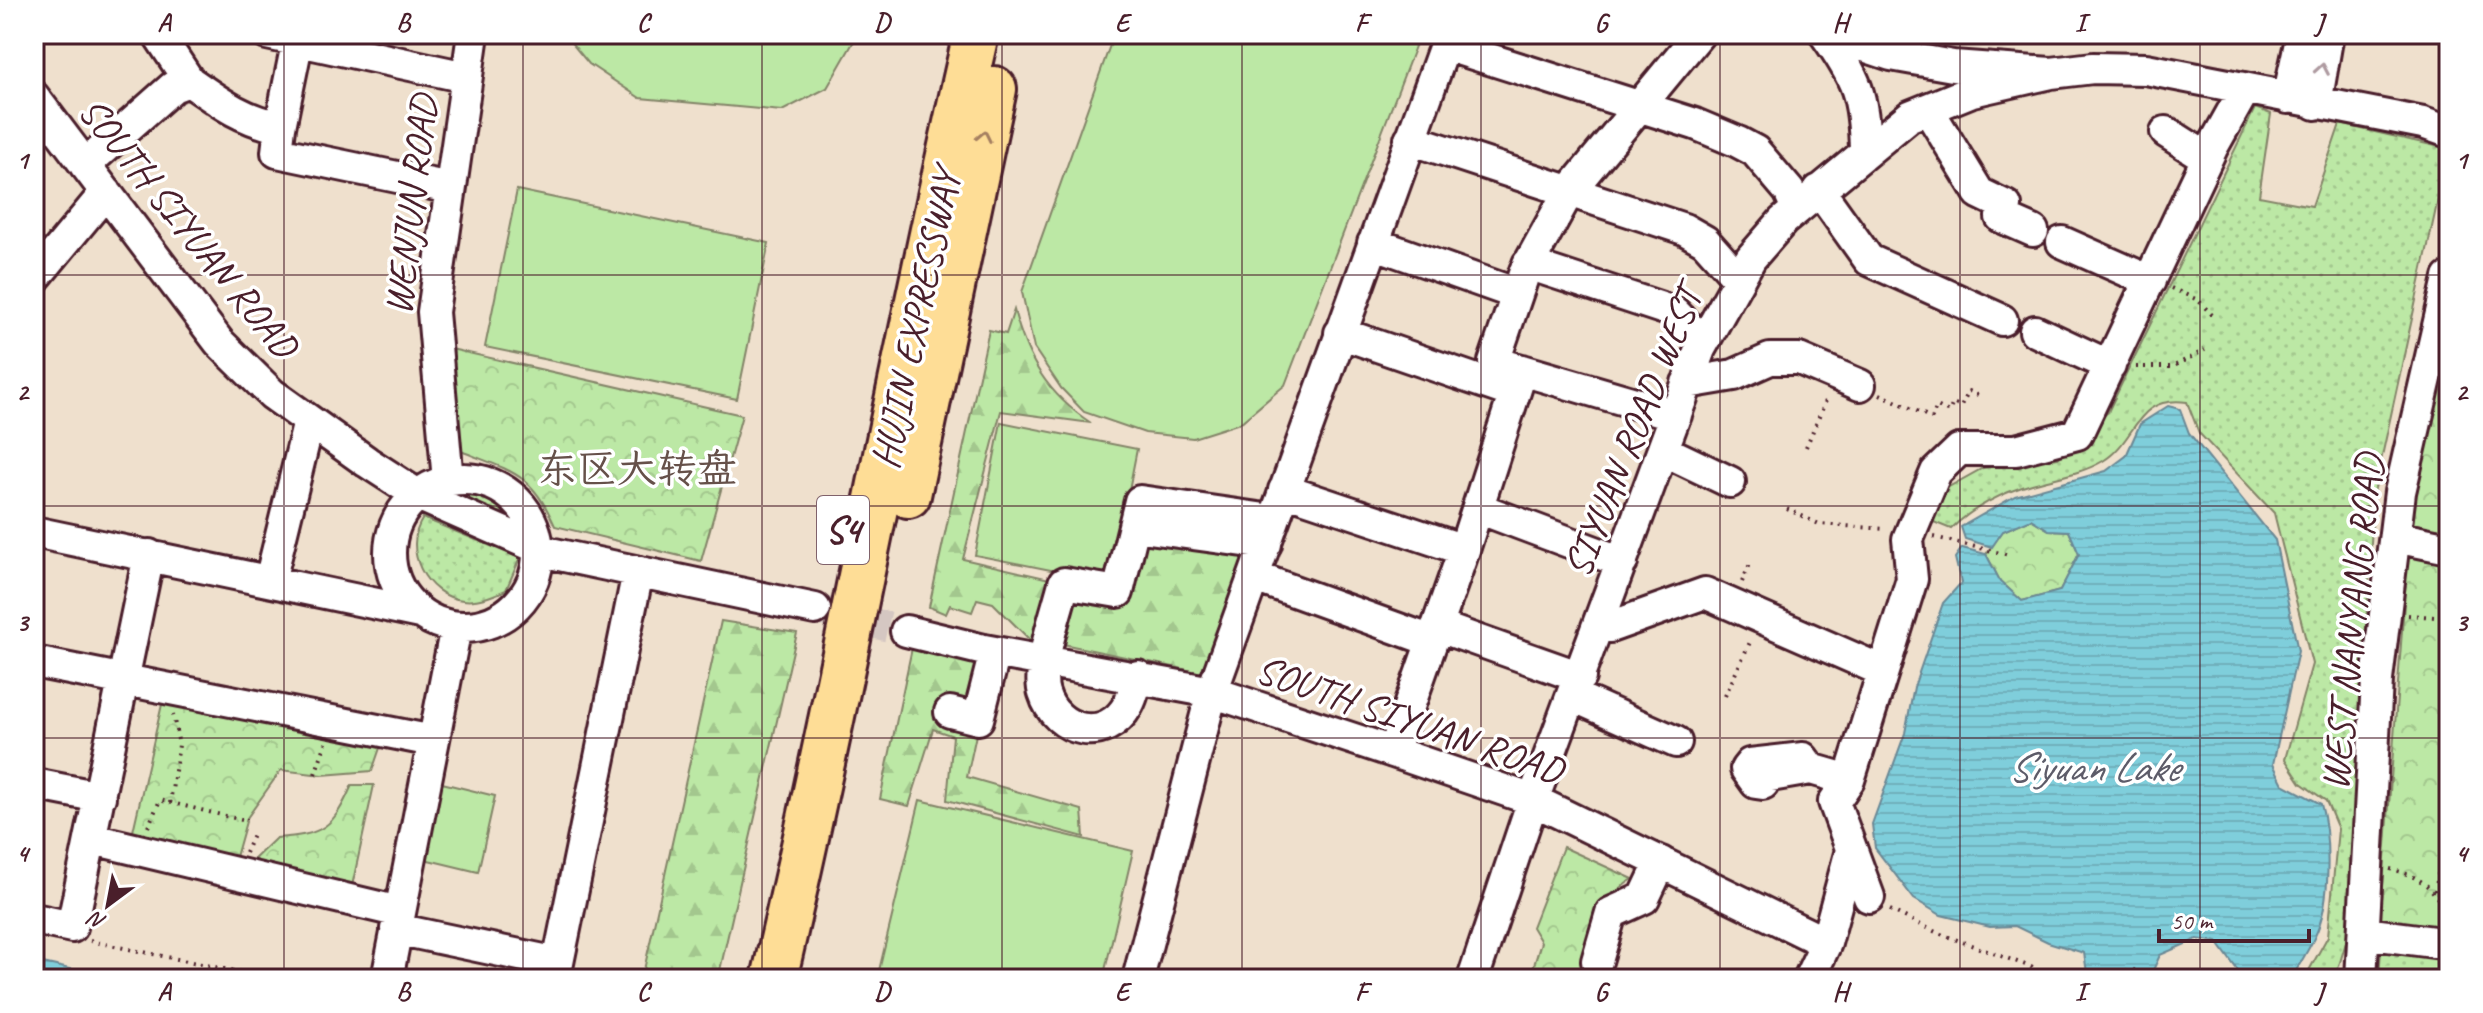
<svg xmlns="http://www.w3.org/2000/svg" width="2483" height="1013" font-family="Caveat,'LXGW WenKai TC',sans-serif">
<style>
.built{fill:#efe0cd}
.grass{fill:url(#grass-dots);stroke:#838468;stroke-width:2}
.forest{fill:url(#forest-firs);stroke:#838468;stroke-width:2}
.park{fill:url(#park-crowns);stroke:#838468;stroke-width:2}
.garden{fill:#bce8a5;stroke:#838468;stroke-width:2}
.water{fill:url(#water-rules);stroke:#6a8895;stroke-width:2}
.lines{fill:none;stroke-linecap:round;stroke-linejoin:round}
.minor-tunnel{stroke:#d5c7c2;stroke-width:30;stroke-dasharray:30 15;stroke-linecap:butt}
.minor-casing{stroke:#4a1f2b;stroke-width:36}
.highway-casing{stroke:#4a1f2b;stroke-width:50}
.path{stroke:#4a1f2b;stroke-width:4;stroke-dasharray:2 6;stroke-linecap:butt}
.minor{stroke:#fff;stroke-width:30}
.highway{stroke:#fedd96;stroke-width:44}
.oneway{stroke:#ae9aa0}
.oneway2{stroke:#a47e60}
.grid{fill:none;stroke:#4a1f2b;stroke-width:2;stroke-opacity:0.55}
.labels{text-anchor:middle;stroke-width:7;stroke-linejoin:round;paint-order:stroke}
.shield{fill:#fff;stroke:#80626b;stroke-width:2}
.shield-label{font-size:38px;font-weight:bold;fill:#4a1f2b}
.street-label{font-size:40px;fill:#4a1f2b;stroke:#fff}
.park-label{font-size:40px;fill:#66514a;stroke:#fff}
.water-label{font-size:42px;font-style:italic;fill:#5d5c69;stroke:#fff}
.neatline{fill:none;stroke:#4a1f2b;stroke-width:3}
.grid-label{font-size:26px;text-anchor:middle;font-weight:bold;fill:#4a1f2b}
</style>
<defs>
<pattern id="grass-dots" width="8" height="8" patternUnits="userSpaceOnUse" patternTransform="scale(2)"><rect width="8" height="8" fill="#bce8a5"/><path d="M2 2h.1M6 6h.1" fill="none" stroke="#a3c78e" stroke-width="1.8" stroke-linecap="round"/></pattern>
<pattern id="forest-firs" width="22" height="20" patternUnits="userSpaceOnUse" patternTransform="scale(2)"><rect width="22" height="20" fill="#bce8a5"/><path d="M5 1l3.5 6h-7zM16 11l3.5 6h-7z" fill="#a3c78e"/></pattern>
<pattern id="park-crowns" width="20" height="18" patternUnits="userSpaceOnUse" patternTransform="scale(2)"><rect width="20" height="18" fill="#bce8a5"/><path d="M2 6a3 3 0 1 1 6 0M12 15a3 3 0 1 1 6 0" fill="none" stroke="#a3c78e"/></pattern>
<pattern id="water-rules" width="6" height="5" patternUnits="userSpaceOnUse" patternTransform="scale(2)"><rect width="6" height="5" fill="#7fcedb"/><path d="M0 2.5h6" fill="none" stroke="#6fb0bc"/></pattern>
</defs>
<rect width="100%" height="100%" fill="#f8f1e8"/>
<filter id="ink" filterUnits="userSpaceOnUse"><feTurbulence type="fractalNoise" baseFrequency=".0125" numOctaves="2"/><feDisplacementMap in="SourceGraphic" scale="16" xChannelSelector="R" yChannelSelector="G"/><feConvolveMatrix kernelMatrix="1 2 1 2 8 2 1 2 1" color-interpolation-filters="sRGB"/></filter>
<g filter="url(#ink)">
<path class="built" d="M34,34H2449V979H34Z"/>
<path class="grass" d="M2255,108L2271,114L2259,196L2312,206L2340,124L2449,149L2374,493L2347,939L2335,979L2306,976L2328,936L2338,829L2326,801L2301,783L2285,759L2312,664L2274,513L2199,433L2187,402C2134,395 2138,440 2103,461C2081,474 2056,477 2032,484C2003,492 1972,508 1951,529L1931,521L1947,488L1983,468L2058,458L2108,412Z
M471,491C493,492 503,502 517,517L518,525L451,494Z
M423,518L520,558L506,590C492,596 478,602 463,600C425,596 402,549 423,518Z
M2381,949L2449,960V979H2379Z"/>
<path class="forest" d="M1014,310C1027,359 1047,394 1091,423L1001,411L963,559L1054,580L1035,645L993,603L977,599L972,612L950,605L946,614L929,607L989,330L1006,334Z
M1140,538L1248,554L1207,674L1058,643L1071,593Z
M721,621L797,633L718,979H642Z
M912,648L984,661L978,725L967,777L1082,810L1084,837L947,800L953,736L933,729L909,806L880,799Z"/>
<path class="park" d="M2449,317V936L2380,926L2408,550L2443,326Z
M451,349L742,415L701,561L555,526C532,473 513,472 461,451Z
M2031,519L2049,530L2069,531L2079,554L2060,591L2022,601L2000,581L1986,554L2003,531Z
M163,700L381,745L372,771L322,775L281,770L247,818L234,864L131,840Z
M352,785H374L352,886L249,864L276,838C323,835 333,828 352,785Z
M1563,847L1633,879C1592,905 1588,934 1582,979L1531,975L1541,942L1532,927Z"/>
<path class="garden" d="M564,34H858L827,88L782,111L640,98L589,64Z
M1114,34H1416L1417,41L1285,385L1240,423L1193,438L1145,433L1084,412L1061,388L1034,348L1022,292Z
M517,190L769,243L737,399L485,347Z
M1001,422L1137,449L1111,582L975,555Z
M438,782L495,796L478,872L420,858Z
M920,800L1133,851L1103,979H877Z"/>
<path class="water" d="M2168,406L2180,409L2189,433L2275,540L2298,651L2273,764L2283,784L2321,804C2330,835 2330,892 2320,923C2315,942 2300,961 2292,979H2244L2217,942L2197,939L2160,955L2149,979H2088L2084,953L2048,942L2015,926L1990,927L1941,915L1914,899L1875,848L1872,824L1905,733L1914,687L1943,603L1961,583L1955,558L1962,548L1986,554L2000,581L2022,601L2060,591L2079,554L2069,531L2049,530L2031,519L2003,531L1992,547L1965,539L1961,527L2015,496L2106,471L2126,456L2140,424Z
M34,961L114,979H34Z"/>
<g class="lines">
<path class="minor-tunnel" d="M815,609L906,631"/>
<defs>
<path id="minor" d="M158,34L189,81
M267,34L466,77
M1825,34C1857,79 1864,96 1865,151
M1828,34L1891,55L1953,66L2051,73L2093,68L2146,69L2423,123L2449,132
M1445,45L1695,124L1738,142L1755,151L1789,191L1797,209
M34,97L219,342L272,394L367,462L418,495L550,553L815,609
M2288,98L2302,34
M2316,104L2328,34
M1928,109L1979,193L2006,206L2001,217L2033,231
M280,127L299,34
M2166,132L2207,158
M1410,139L1684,229L1705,241L1738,278
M85,165L173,87L189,81C219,102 243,120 280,127L277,152L450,188
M1819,190L1869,260L2002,320
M2062,242L2150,281
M1373,243L1517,294
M1528,264L1674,312L1703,342
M34,279L106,192
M2035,331L2110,366
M1340,333L1514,393
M1687,383L1734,375L1770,359H1799L1860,385
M1676,415L1494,362L1525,271L1568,193L1699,34
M1663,450L1730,482
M390 553a74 74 0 1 1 148 0a74 74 0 1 1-148 0Z
M448,481L433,312L473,34
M1284,490L1464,550
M1478,508L1622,562
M1134,526L1118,592L1064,583C1058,608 1036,669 1044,693C1056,733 1106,744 1128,705C1133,696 1135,685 1138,676
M34,532L420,613
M2395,537L2449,548
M1266,544L1134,526L1140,501L1272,520
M1255,577L1432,641
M270,581L309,421
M1599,624L1610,627L1705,593L1883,671
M1437,626L1580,677
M906,631L984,650L1212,692L1393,752L1533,800L1826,943L1809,979
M34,662L433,741
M1573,696L1676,742
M950,712L978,719L995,652
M1393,752L1464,550L1522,370
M1811,769L1765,777L1763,784L1756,783L1746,769L1750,764L1803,758L1811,769L1849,780
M34,784L100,797
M92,839L400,912
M1869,897L1834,802L1849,780L1912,579L1908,539L1936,472L1959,450H2016L2077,434L2212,148L2245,89
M34,919L72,927L149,555
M396,929L558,963L638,572
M2364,933L2449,944
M1826,943L1851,850
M1597,961L1611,913L1644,898L1661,862
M387,979L456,627
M1138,979L1212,692L1449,34
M1473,979L1533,800L1700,349L1751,258L1783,221L1910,116L1972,91L2051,73
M2361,979L2377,680L2400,492L2449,278"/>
<path id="highway" d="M908,495L994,89
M774,979C847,665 904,348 976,34"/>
</defs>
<use href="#minor" class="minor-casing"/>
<use href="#highway" class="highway-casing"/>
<path class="path" d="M2171,288L2198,300L2215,318
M2136,367H2172L2205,350
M1880,394L1932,418L1937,406L1949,412L1953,403L1961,407L1969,391L1982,397
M1806,447L1828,396
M1787,509L1819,524L1886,529
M1934,537L2009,555
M1742,582L1750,564
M2408,615L2449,618
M1725,696L1751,640
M315,774L326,743
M170,803L179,745L173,715
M148,827L160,800L246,821V818
M245,853L254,833
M2390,869C2420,876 2441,890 2445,921
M2435,891L2442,855L2449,843
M1890,910L1938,933L2031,967L2043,979
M90,941L274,979
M2078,979L2137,970L2158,979"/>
<use href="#minor" class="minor"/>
<use href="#highway" class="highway"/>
</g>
<defs><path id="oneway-chevron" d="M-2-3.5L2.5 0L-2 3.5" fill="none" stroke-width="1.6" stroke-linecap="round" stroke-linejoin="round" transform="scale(2)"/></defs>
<use class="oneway" href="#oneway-chevron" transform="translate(2322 69) rotate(-80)"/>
<use class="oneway2" href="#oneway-chevron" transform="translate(984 136) rotate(-78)"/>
</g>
<path class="grid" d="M284,34V979M523,34V979M762,34V979M1002,34V979M1242,34V979M1481,34V979M1720,34V979M1960,34V979M2200,34V979M34,275H2449M34,506H2449M34,738H2449"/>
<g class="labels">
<rect class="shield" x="817" y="496" width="52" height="68" rx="6"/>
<g class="shield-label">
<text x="843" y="543">S4</text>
</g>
<g class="street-label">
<text transform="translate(410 205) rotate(-83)" y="14">WENJUN ROAD</text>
<text transform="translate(189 227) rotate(51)" y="14">SOUTH SIYUAN ROAD</text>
<text transform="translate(915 319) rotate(-78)" y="14">HUJIN EXPRESSWAY</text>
<text transform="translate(1632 432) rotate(-68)" y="14">SIYUAN ROAD WEST</text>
<text transform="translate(2351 622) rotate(-84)" y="14">WEST NANYANG ROAD</text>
<text transform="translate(1410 719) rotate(19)" y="14">SOUTH SIYUAN ROAD</text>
</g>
<g class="park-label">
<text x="637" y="482">东区大转盘</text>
</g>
<g class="water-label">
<text x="2093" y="781">Siyuan Lake</text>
</g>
</g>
<rect width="2483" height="1013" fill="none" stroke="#fff" stroke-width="88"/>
<g transform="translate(108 905) rotate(212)" stroke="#ffffff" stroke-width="6" paint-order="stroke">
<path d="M0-6L14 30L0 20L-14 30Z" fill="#4a1f2b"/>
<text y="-12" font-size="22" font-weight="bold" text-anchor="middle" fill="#4a1f2b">N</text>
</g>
<path d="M2159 929v12h150v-12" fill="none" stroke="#4a1f2b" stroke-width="4"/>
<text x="2171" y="929" font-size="24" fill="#4a1f2b" stroke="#ffffff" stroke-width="6" paint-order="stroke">50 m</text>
<rect x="44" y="44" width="2395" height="925" class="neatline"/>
<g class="grid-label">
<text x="164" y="31">A</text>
<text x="403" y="31">B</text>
<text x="643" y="31">C</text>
<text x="882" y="31">D</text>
<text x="1122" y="31">E</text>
<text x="1361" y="31">F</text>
<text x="1601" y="31">G</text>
<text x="1840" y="31">H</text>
<text x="2080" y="31">I</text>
<text x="2319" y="31">J</text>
<text x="22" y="169">1</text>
<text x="2461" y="169">1</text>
<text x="22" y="400">2</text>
<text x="2461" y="400">2</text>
<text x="22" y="631">3</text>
<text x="2461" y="631">3</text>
<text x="22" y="862">4</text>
<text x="2461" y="862">4</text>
<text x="164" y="1000">A</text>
<text x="403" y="1000">B</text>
<text x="643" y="1000">C</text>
<text x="882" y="1000">D</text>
<text x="1122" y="1000">E</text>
<text x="1361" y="1000">F</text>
<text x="1601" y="1000">G</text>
<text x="1840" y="1000">H</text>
<text x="2080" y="1000">I</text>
<text x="2319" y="1000">J</text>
</g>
</svg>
